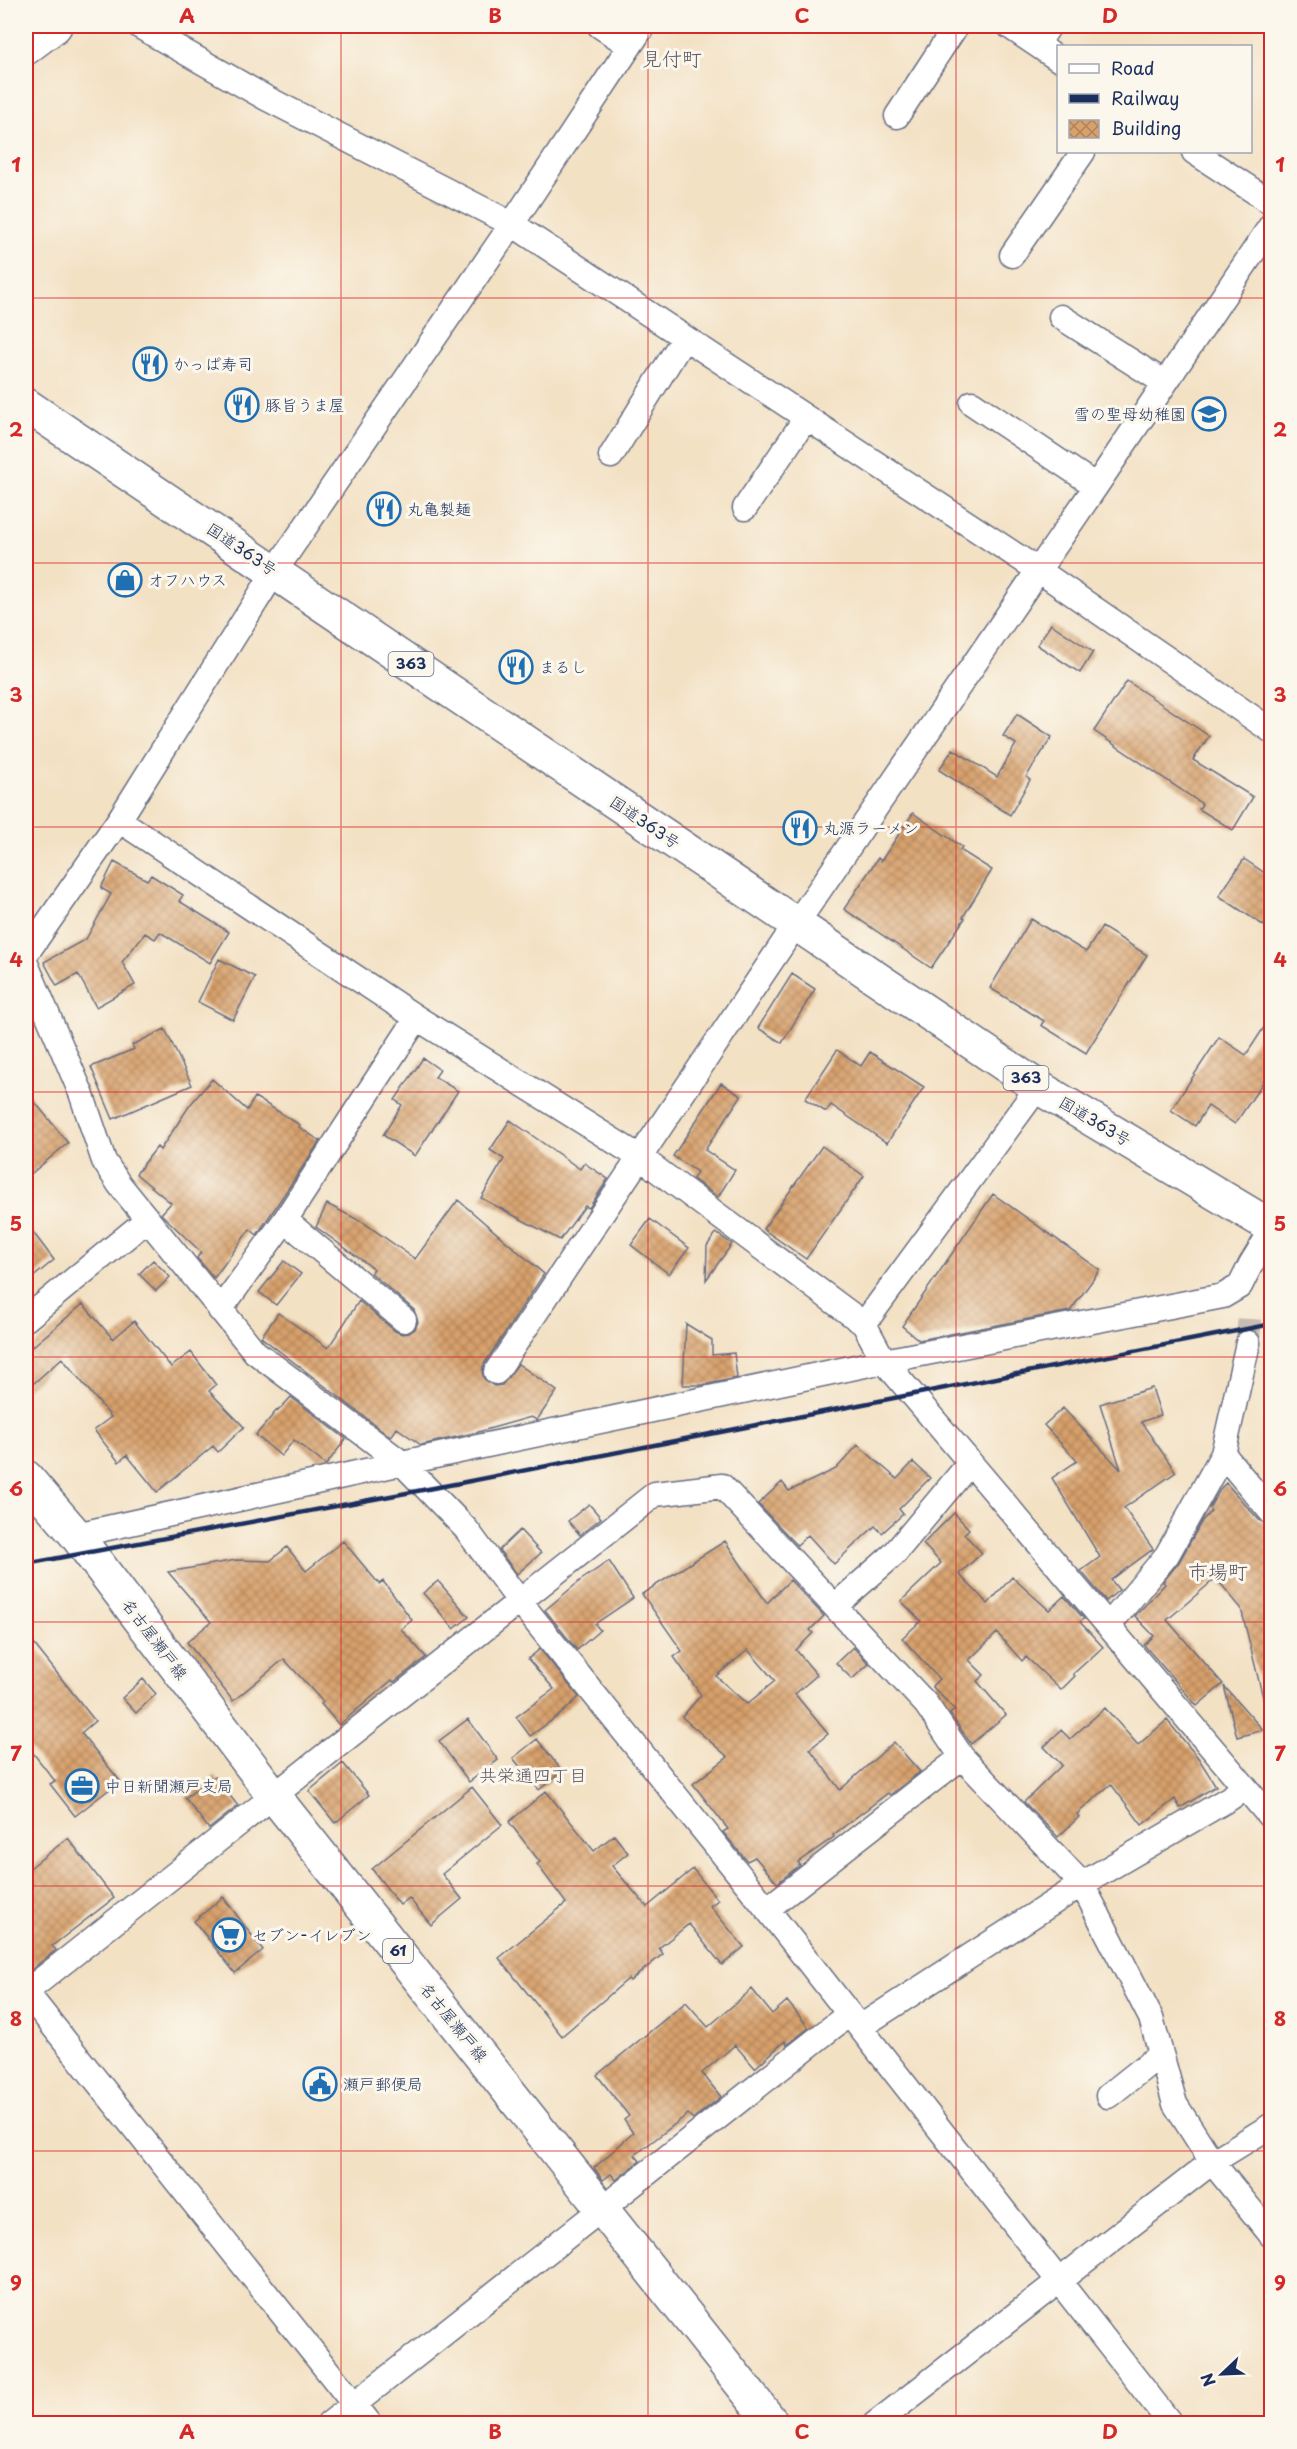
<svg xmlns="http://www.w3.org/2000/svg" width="1297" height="2449" font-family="'Playpen Sans','Klee One',sans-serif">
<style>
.building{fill:url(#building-cross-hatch);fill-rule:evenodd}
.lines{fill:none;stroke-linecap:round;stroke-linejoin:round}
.street-tunnel{stroke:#c8bdb0;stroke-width:24;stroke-dasharray:24 12;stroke-linecap:butt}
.street-casing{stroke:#676d82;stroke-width:27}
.secondary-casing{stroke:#676d82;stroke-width:36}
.primary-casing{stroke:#676d82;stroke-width:36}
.highway-casing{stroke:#676d82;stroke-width:36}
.street{stroke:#fff;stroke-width:24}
.secondary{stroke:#fff;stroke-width:33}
.primary{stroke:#fff;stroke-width:33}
.highway{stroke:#fff;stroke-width:33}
.rail{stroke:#1b2f5e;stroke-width:4.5}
.grid{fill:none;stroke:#d62828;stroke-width:1.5;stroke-opacity:0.55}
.labels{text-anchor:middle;stroke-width:6;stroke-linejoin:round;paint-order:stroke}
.shield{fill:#fbf7ec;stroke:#5e6b89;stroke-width:1.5}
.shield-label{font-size:15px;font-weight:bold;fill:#1b2f5e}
.poi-label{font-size:16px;fill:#1b2f5e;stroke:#fbf7ec;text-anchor:start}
.street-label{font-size:16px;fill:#1b2f5e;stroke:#fbf7ec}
.neighbourhood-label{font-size:18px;fill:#5d5763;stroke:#fbf7ec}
.quarter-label{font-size:20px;fill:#5d5763;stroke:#fbf7ec}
.neatline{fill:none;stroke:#d62828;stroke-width:2}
.grid-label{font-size:20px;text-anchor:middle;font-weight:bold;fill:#d62828}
</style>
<defs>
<pattern id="building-cross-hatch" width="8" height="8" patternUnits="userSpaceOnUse" patternTransform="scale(1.5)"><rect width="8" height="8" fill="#d8a06b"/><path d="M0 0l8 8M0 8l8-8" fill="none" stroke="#ae835b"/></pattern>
</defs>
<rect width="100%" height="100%" fill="#fbf7ec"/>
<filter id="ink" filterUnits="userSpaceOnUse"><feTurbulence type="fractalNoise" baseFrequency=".0167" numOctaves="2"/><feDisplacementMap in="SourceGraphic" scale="12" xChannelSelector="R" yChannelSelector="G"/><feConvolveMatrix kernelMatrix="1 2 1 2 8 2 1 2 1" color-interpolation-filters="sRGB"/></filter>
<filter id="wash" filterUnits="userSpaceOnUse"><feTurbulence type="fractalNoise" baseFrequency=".008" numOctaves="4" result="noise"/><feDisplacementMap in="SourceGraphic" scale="24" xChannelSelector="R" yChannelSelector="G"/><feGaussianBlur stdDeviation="1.35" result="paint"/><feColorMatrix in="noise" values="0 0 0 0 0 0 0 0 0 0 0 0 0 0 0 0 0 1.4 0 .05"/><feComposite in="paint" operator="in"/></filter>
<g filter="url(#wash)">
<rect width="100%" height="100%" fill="#f3e1c4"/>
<g id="blocks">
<path class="building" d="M1051,624L1093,652L1080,673L1037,645Z
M1127,681L1209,736L1193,760L1253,797L1233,830L1199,809L1202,804L1094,731Z
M1017,714L1052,737L1026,777L1030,780L1010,815L939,770L953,749L997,777L1016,744L1003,736Z
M913,813L962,847L960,850L992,870L963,917L965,918L931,968L844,909L878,858L881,861Z
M1244,859L1272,878V931L1219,896Z
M114,862L147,880L151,875L183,895L179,901L229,932L210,963L160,932L155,939L145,933L122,962L135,985L96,1007L78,974L57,986L44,962L86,939L111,894L101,888Z
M1031,919L1086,952L1102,927L1147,955L1086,1053L1041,1025L1044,1021L990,988Z
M219,959L255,977L233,1020L198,1002Z
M792,974L815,989L782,1043L758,1028Z
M1272,1015V1069L1235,1124L1208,1106L1195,1126L1171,1110L1219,1037L1246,1055Z
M165,1029L192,1085L113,1119L91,1067L134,1049L132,1045Z
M837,1050L861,1066L870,1052L924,1087L887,1143L831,1105L826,1112L805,1099Z
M423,1058L440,1070L435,1077L458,1091L415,1156L383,1135L402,1105L395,1100Z
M212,1079L247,1110L255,1097L300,1125L299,1127L320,1141L257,1235L250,1229L214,1278L197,1258L201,1252L161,1214L171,1203L136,1174L157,1147L160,1150L190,1105Z
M721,1083L741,1096L705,1150L735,1170L718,1197L693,1179L697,1172L673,1156Z
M26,1091L68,1143L26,1178Z
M510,1120L580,1169L584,1163L608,1179L589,1208L585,1206L560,1240L481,1198L504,1159L490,1150Z
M822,1146L864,1176L806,1259L763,1229Z
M993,1194L1100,1270L1070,1311L919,1340L902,1326Z
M458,1200L544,1274L484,1364L482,1372L484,1379L494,1386L502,1385L518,1364L557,1391L537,1420L531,1417L478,1432L421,1445L397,1428L391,1437L261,1337L278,1313L328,1348L359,1301L395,1331L402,1334L409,1333L415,1329L418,1322L414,1310L371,1273L374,1269L316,1227L327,1204L364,1223L415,1259Z
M650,1219L689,1248L669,1274L631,1245Z
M26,1223L54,1260L26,1283Z
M716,1233L732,1244L706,1280L707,1246Z
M153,1260L170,1277L156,1291L139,1274Z
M284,1261L301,1274L276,1305L259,1292Z
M83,1304L113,1339L134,1321L171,1367L191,1352L216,1385L209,1391L244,1427L218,1452L213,1446L157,1492L127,1455L119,1462L94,1430L111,1417L62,1358L26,1390V1352Z
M686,1324L712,1340V1355L734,1353L737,1378L703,1385H683Z
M1152,1388L1161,1415L1141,1422L1176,1472L1124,1508L1153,1549L1111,1580L1119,1590L1106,1601L1081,1571L1100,1557L1052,1478L1077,1461L1044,1425L1063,1408L1121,1470L1100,1404Z
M291,1397L346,1439L326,1465L294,1440L281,1456L256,1435L277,1410L278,1411Z
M858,1445L897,1479L913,1462L930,1478L899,1509L903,1514L882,1533L875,1526L834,1564L808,1535L797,1545L758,1504L782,1482L789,1491L836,1469Z
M1226,1483L1259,1520L1272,1527V1702H1264L1241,1608L1216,1578L1167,1620L1223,1684L1197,1706L1144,1645L1154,1636L1135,1616L1165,1584L1163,1582L1179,1562L1202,1521L1211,1511L1209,1508L1221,1488Z
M589,1504L601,1518L580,1535L568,1521Z
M954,1513L969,1529L964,1534L982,1553L959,1574L988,1604L1012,1577L1049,1610L1064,1596L1084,1619L1080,1622L1103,1647L1073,1674L1075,1676L1061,1690L1026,1657L1022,1661L997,1633L969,1660L984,1675L977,1681L1006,1715L971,1744L950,1714L955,1710L932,1686L939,1679L902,1638L921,1621L901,1601L941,1563L923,1544Z
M520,1530L541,1553L517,1574L499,1550Z
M343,1541L379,1584L383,1581L412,1620L401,1629L426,1657L394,1682L392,1680L339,1725L321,1704L323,1702L284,1659L233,1701L187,1642L211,1622L168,1572L236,1560L270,1561L287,1547L306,1571Z
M725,1541L767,1603L790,1580L824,1616L810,1630L813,1633L796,1650L817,1675L795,1694L828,1734L810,1749L840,1790L894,1742L920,1772L890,1795L888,1793L833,1835L834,1837L798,1862L800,1865L777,1883L755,1857L747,1861L723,1832L728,1829L693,1784L728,1757L682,1717L701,1695L674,1657L682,1651L642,1594ZM748,1650L775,1681L747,1704L716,1676Z
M609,1561L633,1598L595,1624L600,1630L577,1650L545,1610L581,1580Z
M438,1581L469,1617L454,1629L423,1593Z
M26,1634L95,1721L81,1733L120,1781L75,1816L50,1784L55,1781L26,1744Z
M853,1647L869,1664L852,1679L836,1663Z
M540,1649L579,1697L562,1713L530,1736L516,1717L554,1689L528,1659Z
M143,1679L156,1694L136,1713L122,1698Z
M1224,1686L1263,1730L1237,1737Z
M1105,1708L1138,1745L1167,1720L1199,1759L1216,1786L1180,1808L1175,1799L1142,1825L1111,1784L1077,1814L1079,1817L1058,1837L1024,1802L1062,1765L1044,1747L1061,1730L1070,1739Z
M468,1719L498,1760L469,1782L439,1741Z
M537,1739L562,1771L539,1790L513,1758Z
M343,1763L369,1795L335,1823L309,1791Z
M215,1776L238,1806L209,1829L185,1798Z
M472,1787L502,1825L442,1874L462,1899L431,1925L409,1898L400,1905L372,1869Z
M546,1791L594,1851L614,1835L628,1853L612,1866L647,1907L693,1869L718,1900L710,1906L744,1947L722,1965L689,1924L659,1948L663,1954L630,1981L628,1979L562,2036L499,1958L566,1903L537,1864L540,1862L509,1822Z
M68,1838L114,1898L52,1946L56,1950L26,1974V1871Z
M223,1897L263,1950L235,1973L194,1921Z
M752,1989L772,2014L787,2001L809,2028L787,2045L785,2041L755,2068L735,2045L702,2073L721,2097L693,2119L688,2114L635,2155L640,2161L616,2180L611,2174L603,2180L594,2168L633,2133L624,2120L629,2116L597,2075L686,2002L708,2027Z"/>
</g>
</g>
<g filter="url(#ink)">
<use href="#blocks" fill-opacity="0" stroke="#676d82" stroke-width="1.5"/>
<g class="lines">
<path class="street-tunnel" d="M1248,1343L1250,1310"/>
<defs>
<path id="street" d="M139,26L266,98L512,224L1038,570L1272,731
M600,26L629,45
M1009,26L1058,59
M1037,44L1049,26
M897,116L956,26
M1194,152L1272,203
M1012,255L1083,152
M1061,317L1165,383
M972,403L1096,486
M611,456L684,338
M745,508L806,418
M119,820L417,1018L641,1158L864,1324L884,1361L1272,1819
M26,954L119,820L275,571L512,224L643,26
M26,964L81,1093L104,1161L119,1184L255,1352L402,1463L466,1529L520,1602L767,1909L1171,2424
M285,1220L404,1320
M220,1310L285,1220L417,1018
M26,1319L148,1219
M864,1324L1038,1087
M496,1372L796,924L1096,486L1272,224
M1223,1454L1272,1513
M76,1535L402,1463L884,1361L1223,1296L1240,1286L1251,1264L1272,1230
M835,1606L894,1554L969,1464
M1109,1625L1167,1555L1223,1454L1248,1343
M767,1909L962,1757
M26,1992L655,1494L722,1486L926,1704L962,1757L1082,1884L1151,2018L1175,2104L1212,2162L1272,2236
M26,1992L370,2424
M860,2027L1082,1884L1230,1798L1245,1787
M1108,2096L1161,2054
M329,2424L849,2014
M875,2424L1212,2162L1272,2125"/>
<path id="secondary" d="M26,48L55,26"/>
<path id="primary" d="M26,1477L76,1535L274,1796L773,2424"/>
<path id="highway" d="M26,405L1038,1087L1272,1227"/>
</defs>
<use href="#street" class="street-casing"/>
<use href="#secondary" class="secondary-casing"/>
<use href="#primary" class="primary-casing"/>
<use href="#highway" class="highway-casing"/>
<use href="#street" class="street"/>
<use href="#secondary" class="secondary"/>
<use href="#primary" class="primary"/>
<use href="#highway" class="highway"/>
<path class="rail" d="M26,1564L460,1483L1272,1324"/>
</g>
</g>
<path class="grid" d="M341,26V2424M648,26V2424M956,26V2424M26,298H1272M26,563H1272M26,827H1272M26,1092H1272M26,1357H1272M26,1622H1272M26,1886H1272M26,2151H1272"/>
<defs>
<symbol id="restaurant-ring" viewBox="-11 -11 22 22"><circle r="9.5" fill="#fbf7ec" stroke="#1f6fb2" stroke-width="1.5"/><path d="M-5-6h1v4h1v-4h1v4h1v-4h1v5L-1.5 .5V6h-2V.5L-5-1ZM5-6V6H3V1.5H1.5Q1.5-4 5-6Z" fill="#1f6fb2"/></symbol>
<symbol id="school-ring" viewBox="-11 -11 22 22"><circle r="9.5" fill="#fbf7ec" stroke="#1f6fb2" stroke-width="1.5"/><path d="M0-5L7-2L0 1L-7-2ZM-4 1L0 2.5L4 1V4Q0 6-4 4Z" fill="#1f6fb2"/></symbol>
<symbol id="shop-ring" viewBox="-11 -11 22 22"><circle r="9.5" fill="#fbf7ec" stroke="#1f6fb2" stroke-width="1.5"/><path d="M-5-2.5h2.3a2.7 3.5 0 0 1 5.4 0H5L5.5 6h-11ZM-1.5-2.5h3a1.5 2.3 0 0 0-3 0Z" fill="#1f6fb2"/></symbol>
<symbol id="office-ring" viewBox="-11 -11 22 22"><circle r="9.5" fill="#fbf7ec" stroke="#1f6fb2" stroke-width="1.5"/><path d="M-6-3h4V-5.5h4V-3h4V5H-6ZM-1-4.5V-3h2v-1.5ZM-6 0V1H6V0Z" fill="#1f6fb2"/></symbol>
<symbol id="supermarket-ring" viewBox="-11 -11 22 22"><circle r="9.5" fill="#fbf7ec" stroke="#1f6fb2" stroke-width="1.5"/><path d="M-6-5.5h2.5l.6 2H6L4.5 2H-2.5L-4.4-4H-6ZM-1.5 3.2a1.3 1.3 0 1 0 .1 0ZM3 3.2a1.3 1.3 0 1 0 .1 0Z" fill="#1f6fb2"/></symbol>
<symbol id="civic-ring" viewBox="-11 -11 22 22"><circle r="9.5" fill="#fbf7ec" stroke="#1f6fb2" stroke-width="1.5"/><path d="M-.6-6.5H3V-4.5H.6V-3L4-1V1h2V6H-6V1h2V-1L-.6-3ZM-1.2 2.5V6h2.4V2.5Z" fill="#1f6fb2"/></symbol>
</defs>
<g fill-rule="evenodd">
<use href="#restaurant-ring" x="131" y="345" width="38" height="38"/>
<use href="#restaurant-ring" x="223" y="386" width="38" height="38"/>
<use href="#school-ring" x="1190" y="395" width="38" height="38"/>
<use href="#restaurant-ring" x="365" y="490" width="38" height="38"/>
<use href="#shop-ring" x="106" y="561" width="38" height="38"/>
<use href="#restaurant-ring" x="497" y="648" width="38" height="38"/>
<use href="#restaurant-ring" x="781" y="809" width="38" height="38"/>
<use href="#office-ring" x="63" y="1767" width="38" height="38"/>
<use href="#supermarket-ring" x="210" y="1916" width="38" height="38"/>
<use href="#civic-ring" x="301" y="2065" width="38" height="38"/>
</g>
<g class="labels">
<g class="shield">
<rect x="388.5" y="652" width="45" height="24" rx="4.5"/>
<rect x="1003.5" y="1066" width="45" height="24" rx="4.5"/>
<rect x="383" y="1939" width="30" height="24" rx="4.5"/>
</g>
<g class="shield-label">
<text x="411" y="669">363</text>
<text x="1026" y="1083">363</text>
<text x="398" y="1956">61</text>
</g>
<g class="poi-label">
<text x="173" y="370">かっぱ寿司</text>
<text x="265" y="411">豚旨うま屋</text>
<text x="1186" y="420" text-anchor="end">雪の聖母幼稚園</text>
<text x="407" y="515">丸亀製麺</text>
<text x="148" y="586">オフハウス</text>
<text x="539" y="673">まるし</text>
<text x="823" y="834">丸源ラーメン</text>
<text x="105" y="1792">中日新聞瀬戸支局</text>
<text x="252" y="1941">セブン-イレブン</text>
<text x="343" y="2090">瀬戸郵便局</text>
</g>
<g class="street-label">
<text transform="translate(242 549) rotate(34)" y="6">国道363号</text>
<text transform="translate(645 822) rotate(34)" y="6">国道363号</text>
<text transform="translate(1095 1121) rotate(31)" y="6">国道363号</text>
<text transform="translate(155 1639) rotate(53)" y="6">名古屋瀬戸線</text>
<text transform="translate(454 2022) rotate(51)" y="6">名古屋瀬戸線</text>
</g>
<g class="neighbourhood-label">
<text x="533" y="1782">共栄通四丁目</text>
</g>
<g class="quarter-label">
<text x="672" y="66">見付町</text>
<text x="1218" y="1579">市場町</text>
</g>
</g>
<rect width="1297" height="2449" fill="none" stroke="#fbf7ec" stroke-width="66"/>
<rect x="1057" y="45" width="195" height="108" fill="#fbf7ec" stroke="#a1a7b3" stroke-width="1.5"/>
<rect x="1069" y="64" width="30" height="9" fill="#ffffff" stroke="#a1a7b3" stroke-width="1.5"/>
<text x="1111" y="75" font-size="18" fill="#1b2f5e">Road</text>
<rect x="1069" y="94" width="30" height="9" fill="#1b2f5e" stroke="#a1a7b3" stroke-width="1.5"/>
<text x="1111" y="105" font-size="18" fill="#1b2f5e">Railway</text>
<rect x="1069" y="120" width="30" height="18" fill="url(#building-cross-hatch)" stroke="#a1a7b3" stroke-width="1.5"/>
<text x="1111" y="135" font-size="18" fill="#1b2f5e">Building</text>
<g transform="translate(1222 2374) rotate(247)" stroke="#fbf7ec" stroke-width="4.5" paint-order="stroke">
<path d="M0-4.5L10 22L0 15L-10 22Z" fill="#1b2f5e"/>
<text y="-9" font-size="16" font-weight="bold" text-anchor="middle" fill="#1b2f5e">N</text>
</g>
<rect x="33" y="33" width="1231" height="2383" class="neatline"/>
<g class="grid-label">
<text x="187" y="23">A</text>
<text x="495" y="23">B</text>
<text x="802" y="23">C</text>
<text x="1110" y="23">D</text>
<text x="16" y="172">1</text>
<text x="1280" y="172">1</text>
<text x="16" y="437">2</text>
<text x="1280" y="437">2</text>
<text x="16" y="702">3</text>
<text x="1280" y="702">3</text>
<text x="16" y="967">4</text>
<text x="1280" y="967">4</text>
<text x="16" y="1231">5</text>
<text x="1280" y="1231">5</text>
<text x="16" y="1496">6</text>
<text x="1280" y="1496">6</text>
<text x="16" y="1761">7</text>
<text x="1280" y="1761">7</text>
<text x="16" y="2026">8</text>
<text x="1280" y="2026">8</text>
<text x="16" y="2290">9</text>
<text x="1280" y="2290">9</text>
<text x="187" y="2439">A</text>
<text x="495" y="2439">B</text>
<text x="802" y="2439">C</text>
<text x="1110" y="2439">D</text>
</g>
</svg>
